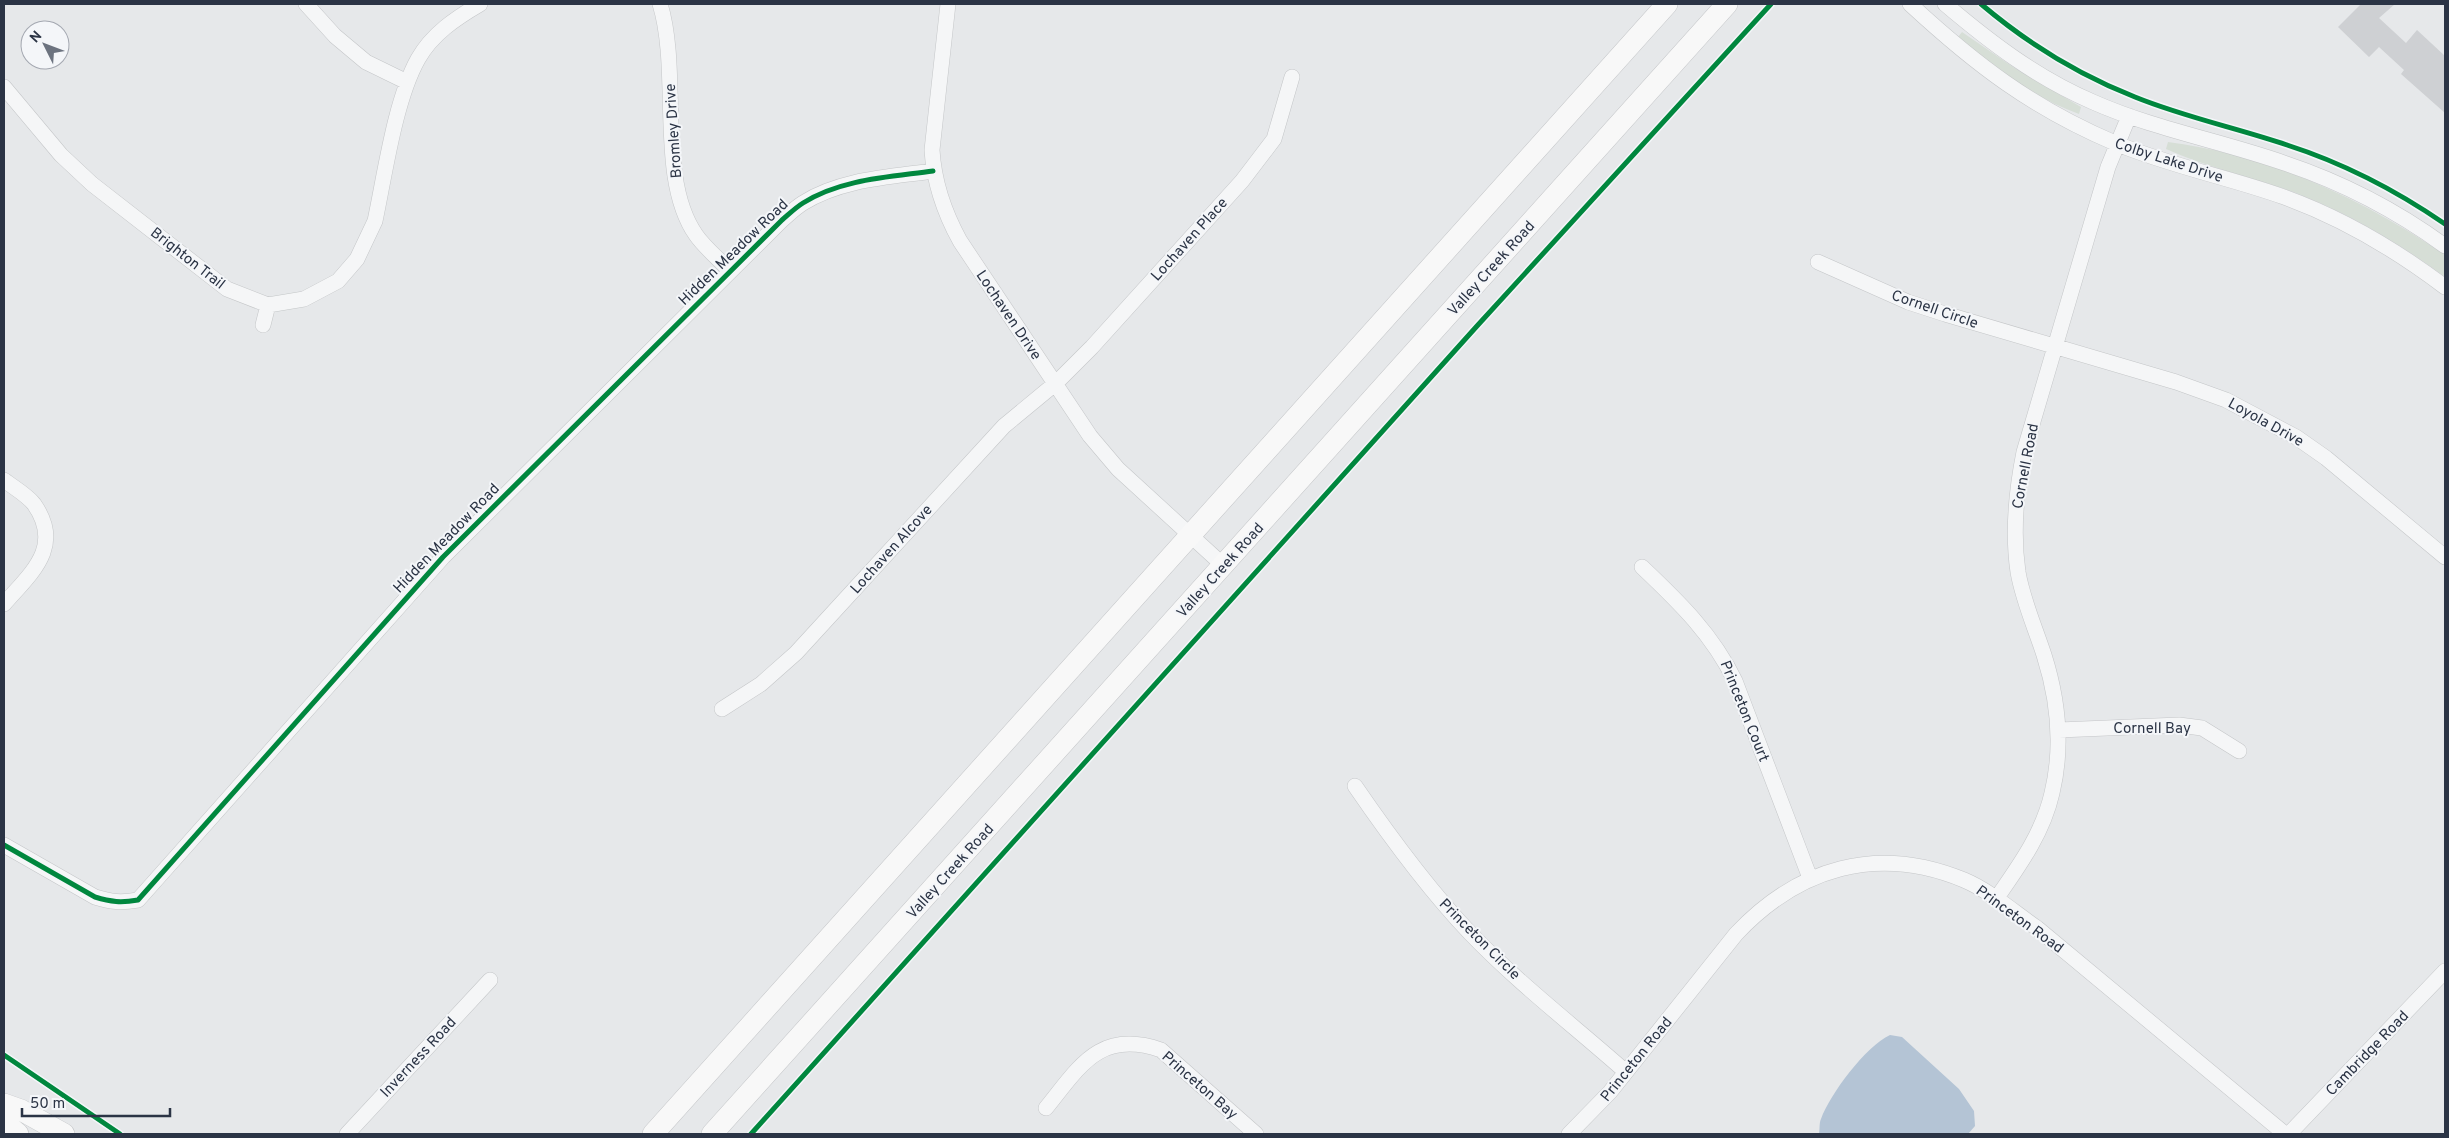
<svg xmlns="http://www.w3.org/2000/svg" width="2449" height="1138" font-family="Overpass,sans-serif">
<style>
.green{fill:#d6ded6}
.water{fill:#b4c4d5}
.building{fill:#ced0d3}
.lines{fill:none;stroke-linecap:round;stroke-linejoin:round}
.street-casing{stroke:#c4c6c8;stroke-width:16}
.secondary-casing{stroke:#c4c6c8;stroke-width:22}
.street{stroke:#f5f6f7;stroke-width:15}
.secondary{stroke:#f8f8f8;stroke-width:21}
.cycleway-casing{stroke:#f4f6f9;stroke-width:8}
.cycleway{stroke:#00873e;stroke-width:5}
.labels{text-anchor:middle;stroke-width:4;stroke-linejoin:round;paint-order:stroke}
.street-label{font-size:15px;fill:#2b3445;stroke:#f4f6f9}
</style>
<rect width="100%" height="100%" fill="#e6e8ea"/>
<path class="green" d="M1962,32L2013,67L2081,107L2079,114C2031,97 1997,68 1958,37Z
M2168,142C2268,155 2362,198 2445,255V277C2399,243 2350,214 2296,193C2253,177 2208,168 2166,149Z"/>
<path class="water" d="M1890,1035L1902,1037L1959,1089L1974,1111L1975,1126L1968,1134H1819C1820,1129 1819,1123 1821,1119C1830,1094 1866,1046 1890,1035Z"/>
<path class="building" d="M2361,4H2395L2379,18L2406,43L2417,30L2445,56V113L2401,74L2404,70L2379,47L2369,57L2338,27Z"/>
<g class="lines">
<defs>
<path id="street" d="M306,4L335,36L366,62L407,82
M660,4C681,72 656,178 696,235C705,248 719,259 730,271
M948,4L932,150C934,183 944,212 960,241L1090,436L1118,469L1224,566
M1910,4C1975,64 2032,108 2115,143C2170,166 2228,177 2284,197C2342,218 2396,250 2445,287
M1945,4C1991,43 2037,78 2093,102C2154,129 2221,141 2284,163C2341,182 2397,211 2445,246
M4,87L61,155L92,184L227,289L268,305L304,299L338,281L357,259L375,221C385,174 395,100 418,59C432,34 456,18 480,4
M1818,262L1908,302L1945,314L2176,382L2226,400L2296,437L2326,458L2445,557
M263,325L268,305
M4,480C13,487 27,495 34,504C64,547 31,573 4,604
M1642,567C1679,602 1713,635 1735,681L1810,878
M722,709L761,684L796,653L1004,426L1056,383L1092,347L1242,181L1274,139L1292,77
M2059,730L2179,725L2202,728L2239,751
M1355,786C1390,837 1427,888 1470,933C1518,983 1574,1026 1626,1072
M4,845L95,897C111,902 121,903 138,900L443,557L782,220C788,215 795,208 803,203C841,179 890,177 933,171
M1996,899C2019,866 2043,833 2052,793C2063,747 2058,699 2044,655C2035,627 2023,601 2018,572C2012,531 2016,492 2024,452L2108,167L2129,116
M1046,1108C1080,1066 1100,1029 1161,1050L1256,1134
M347,1134L490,980
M1569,1134L1610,1092L1736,934C1798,868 1877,844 1964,880C1990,891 2014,912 2037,928L2285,1134
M2289,1134L2445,971"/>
<path id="secondary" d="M4,1104L21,1110L64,1134
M4,1122L18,1134
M653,1134L1667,4
M712,1134L1727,4"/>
</defs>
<use href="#street" class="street-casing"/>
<use href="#secondary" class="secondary-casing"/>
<use href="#street" class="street"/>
<use href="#secondary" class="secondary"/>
<defs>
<path id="cycleway" d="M1981,4C2027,43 2079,75 2135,97C2184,117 2237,128 2287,145C2343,163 2397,191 2445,224
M4,845L95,897C111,902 121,903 138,900L443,557L782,220C788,215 795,208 803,203C841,179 890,177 933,171
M4,1055L120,1134
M751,1134L1477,326L1771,4"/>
</defs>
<use href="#cycleway" class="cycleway-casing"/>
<use href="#cycleway" class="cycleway"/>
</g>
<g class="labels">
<g class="street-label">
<text transform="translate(673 131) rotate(-94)" y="5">Bromley Drive</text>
<text transform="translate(2169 160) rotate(18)" y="5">Colby Lake Drive</text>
<text transform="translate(1189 239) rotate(-48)" y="5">Lochaven Place</text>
<text transform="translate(733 252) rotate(-44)" y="5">Hidden Meadow Road</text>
<text transform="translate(188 258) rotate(38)" y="5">Brighton Trail</text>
<text transform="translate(1491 268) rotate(-48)" y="5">Valley Creek Road</text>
<text transform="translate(1935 309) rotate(19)" y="5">Cornell Circle</text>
<text transform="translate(1009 315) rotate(56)" y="5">Lochaven Drive</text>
<text transform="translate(2266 422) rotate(29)" y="5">Loyola Drive</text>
<text transform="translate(2025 466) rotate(-79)" y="5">Cornell Road</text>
<text transform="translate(446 538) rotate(-46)" y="5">Hidden Meadow Road</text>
<text transform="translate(891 549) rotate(-48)" y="5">Lochaven Alcove</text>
<text transform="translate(1220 570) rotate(-48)" y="5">Valley Creek Road</text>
<text transform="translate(1745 711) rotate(68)" y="5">Princeton Court</text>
<text x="2152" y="733">Cornell Bay</text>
<text transform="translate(950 871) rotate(-48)" y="5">Valley Creek Road</text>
<text transform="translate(2020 919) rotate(36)" y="5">Princeton Road</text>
<text transform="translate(1480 939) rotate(45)" y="5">Princeton Circle</text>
<text transform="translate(2367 1053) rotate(-46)" y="5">Cambridge Road</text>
<text transform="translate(418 1057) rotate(-47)" y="5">Inverness Road</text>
<text transform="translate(1636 1059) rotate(-51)" y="5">Princeton Road</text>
<text transform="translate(1200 1085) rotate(41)" y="5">Princeton Bay</text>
</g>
</g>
<rect width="2449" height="1138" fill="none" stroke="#2b3445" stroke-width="10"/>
<g transform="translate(45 45) rotate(312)"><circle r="24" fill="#f4f6f9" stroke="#a4a8b1"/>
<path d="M0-4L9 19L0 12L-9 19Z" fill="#6c737f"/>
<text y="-8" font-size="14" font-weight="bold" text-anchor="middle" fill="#2b3445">N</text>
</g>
<path d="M22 1108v8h148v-8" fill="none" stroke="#2b3445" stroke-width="2.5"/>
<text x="30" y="1108" font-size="15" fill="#2b3445" stroke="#f4f6f9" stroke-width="4" paint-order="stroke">50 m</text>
</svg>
